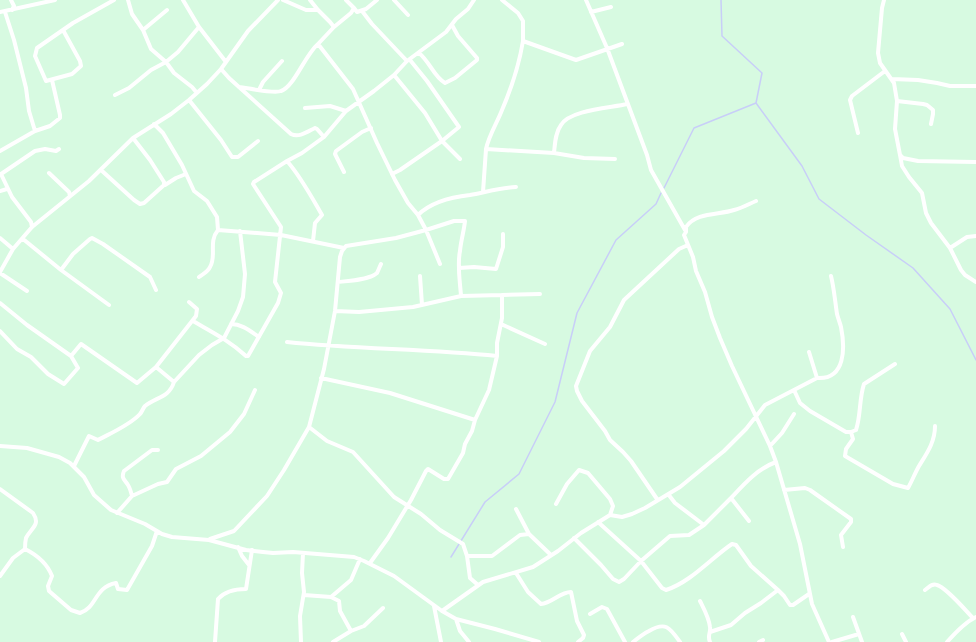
<svg xmlns="http://www.w3.org/2000/svg" width="976" height="642" font-family="'Varela Round',sans-serif">
<style>
.lines{fill:none;stroke-linecap:round;stroke-linejoin:round}
.stream{stroke:#c8cef8;stroke-width:1.5}
.minor{stroke:#fff;stroke-width:4}
</style>
<rect width="100%" height="100%" fill="#d7fae1"/>
<g class="lines">
<path class="stream" d="M721,0L722,36L762,73L756,103L802,166L819,199L866,235L913,268L950,309L976,360
M664,188L694,128L756,103
M451,557L485,502L519,474L555,402L577,313L616,240L656,204L661,193"/>
<path class="minor" d="M11,0L14,6L12,10
M128,0L132,14L143,30L151,49L166,62L174,73L192,87L197,93
M183,0L199,27
M283,0L306,10H317
M310,0L318,10L330,22L334,27
M346,0L354,8
M377,0L366,9L357,12L354,8L351,13L334,27L318,44L353,89L377,143L395,180L408,203L418,215L426,230L440,264
M394,0L408,15
M502,0L518,13L523,21V41
M586,0L607,48L647,155L651,170L685,230
M884,0L882,8L878,53L880,63L894,83L897,101L895,129L900,155L903,158L918,161L976,162
M362,11L372,24L407,61
M0,12L55,0
M591,12L611,7
M63,30L80,61L81,66L72,74L46,81L35,56L37,48L73,23L114,0
M143,30L167,10
M419,53C430,62 434,77 445,83L455,78L477,60V58L458,36L452,25
M410,60L427,81L459,127L442,141L460,159
M221,69L229,78L291,134C299,138 307,132 315,128L317,129L324,137
M892,79L918,80L937,83L950,86H976
M239,87C248,88 274,94 281,91C294,87 305,55 318,44
M259,90L263,82L282,61
M115,95L129,88L151,70L166,62L178,52L199,27L226,62
M189,100L221,140L232,157H238L258,141
M897,101L923,104L927,105L933,110V114L931,124
M305,108L330,106L346,111
M154,124L163,133L182,165L194,191L207,201L217,217L218,230L281,235L344,248
M35,131L50,126L60,118V115L52,80
M858,133L850,100L852,96L885,71
M0,151L35,131L29,111L26,88L14,40L5,12
M554,153C555,144 555,133 561,125C570,110 610,108 627,104
M900,155L902,166L909,177L922,193L926,213L931,223L950,248L961,270L965,275L976,282
M615,159L584,158L554,153L486,149C489,135 497,123 502,110C512,87 519,65 523,41L576,60L622,44
M287,161C301,177 311,196 322,215L315,223L313,241
M101,170L134,200L140,204L144,203L164,185V182L150,160L133,138
M344,172L335,154L336,151L362,132L371,128
M49,173L69,192L70,196
M1,174L35,151L45,149L56,151L59,149
M1,174L12,197L31,222L32,227
M392,174L400,170L442,141L425,113L394,75
M165,185L176,178L186,174
M0,191L7,189
M483,192L486,149
M756,201C749,204 742,208 734,210C719,215 696,212 686,227V232L684,235L693,257L696,271L705,292L712,317L720,338L732,366L770,446L776,462L800,544L812,604L829,642
M418,215C431,202 452,197 470,195C486,192 500,188 516,187
M0,238L13,249
M23,239L61,270L109,305
M950,248L967,237L976,236
M459,268L474,267L496,269L503,247V234
M61,270L73,254L90,239L92,238L103,244L150,277L156,290
M0,272L13,249L32,227L89,181L133,138L171,114L189,100L207,84L221,69L248,31L278,0
M0,273L27,291
M420,276L422,305
M199,277C203,274 208,272 210,267C217,256 208,242 218,230
M338,282C348,281 369,280 377,273C378,271 380,266 381,264
M502,295L540,294
M0,303L27,325L71,356L78,368L64,384L48,374L31,357L17,349L0,331
M193,321C212,332 230,341 246,356H248L278,303L281,293L275,282L281,227L253,184L254,182L287,161L302,153L324,137L346,111L374,91L394,75L407,61L446,32L456,19L468,9L474,0
M231,324C242,324 250,331 259,337
M501,324L545,344
M287,342C356,349 427,349 497,356
M809,352L817,378
M71,356L81,344L137,383L156,367
M321,378L390,393L475,420L489,390L497,356V343L502,318V295L461,296L413,307L359,312L335,311
M174,382L199,355L212,345L224,338L238,311L243,297L245,274L240,231
M794,390L800,403L810,411L846,432H851L856,430C861,415 859,399 864,384L895,364
M309,427L327,441L353,452L394,497L421,514L440,530L463,544L467,556L470,578L478,585
M851,432L853,439L846,449L845,456L893,484L908,488C912,481 915,473 919,466C927,453 935,442 935,426
M0,446L27,448L59,457L70,463L84,477L94,495L111,510L145,524L162,534L172,537L209,540L246,550L263,552L273,553L293,552L354,557L364,561L394,576L442,611L456,619L495,629L539,642
M770,446L782,433L794,414
M74,466L89,436L98,440C111,433 130,425 140,414C142,412 143,408 145,406C156,397 169,398 174,382L156,367L196,316L197,309L189,302
M0,489L33,513C41,525 31,528 26,538C25,542 25,544 25,549L13,558L0,576
M784,490L805,488L810,490L851,519V522L841,535L843,547
M668,494L675,503L704,525L731,498L749,521
M132,496C131,492 130,488 128,485C124,479 121,478 124,471L152,450H158
M731,498C744,484 757,469 776,462
M657,499L631,461L623,452L610,440L605,431L582,401L577,391L576,386L590,351L610,327L624,300L679,249L688,245
M556,504L567,484L579,470L588,473L610,499L613,506L610,515
M516,509L529,534
M117,513L132,496L158,484L167,482L176,469L201,456L230,432L244,414L255,390
M598,522L641,561L662,588L666,590C691,582 711,558 732,544L736,545L751,566L778,590
M574,538L601,565L613,579L619,582L624,579L641,561L670,536L689,535L704,525
M210,539L234,531L267,496L284,470L309,427L324,369L335,311L340,257L342,251L346,246L396,238L426,230L454,221H465C464,231 461,240 460,251C457,265 460,281 461,296
M238,547L242,556L249,565
M25,549C37,555 47,563 52,576L48,586L49,591L71,610L80,613C97,608 94,587 116,583L118,589L127,590L152,546L157,531
M467,556H492L520,535L529,534L551,555
M370,563L388,538L411,500L426,471L428,469L444,479H448L463,453L465,444L472,431L475,420
M516,573L528,592L541,604C552,603 560,592 571,592L577,621L584,635L583,638L578,642
M925,590C929,587 932,583 937,585C947,588 965,610 973,618
M304,595L331,597L351,580L360,559
M331,597L339,601L340,611L351,631
M700,601C704,609 709,618 710,627C711,633 707,635 710,642
M434,606L441,642
M442,611L483,582L533,567L558,551L581,533L610,515L622,517L632,514L645,508L680,487L724,451L746,429L765,405L817,378C846,380 845,347 841,327C840,323 838,318 837,314C835,301 834,288 831,276
M590,614L602,607L607,609L625,642
M853,617L862,642
M456,619L460,631L469,642
M710,632L731,625L745,613L761,603L778,590L784,596L790,605H793L809,594
M902,634L906,642
M215,642L218,599C225,591 236,589 246,589L252,550
M301,642L300,616L304,592L302,573L303,553
M333,642L351,631L364,626L383,608
M633,642C638,638 643,634 649,631C666,621 670,628 680,642
M759,642L763,640
M832,642L859,634
M947,642C955,633 965,622 976,617"/>
</g>
</svg>
